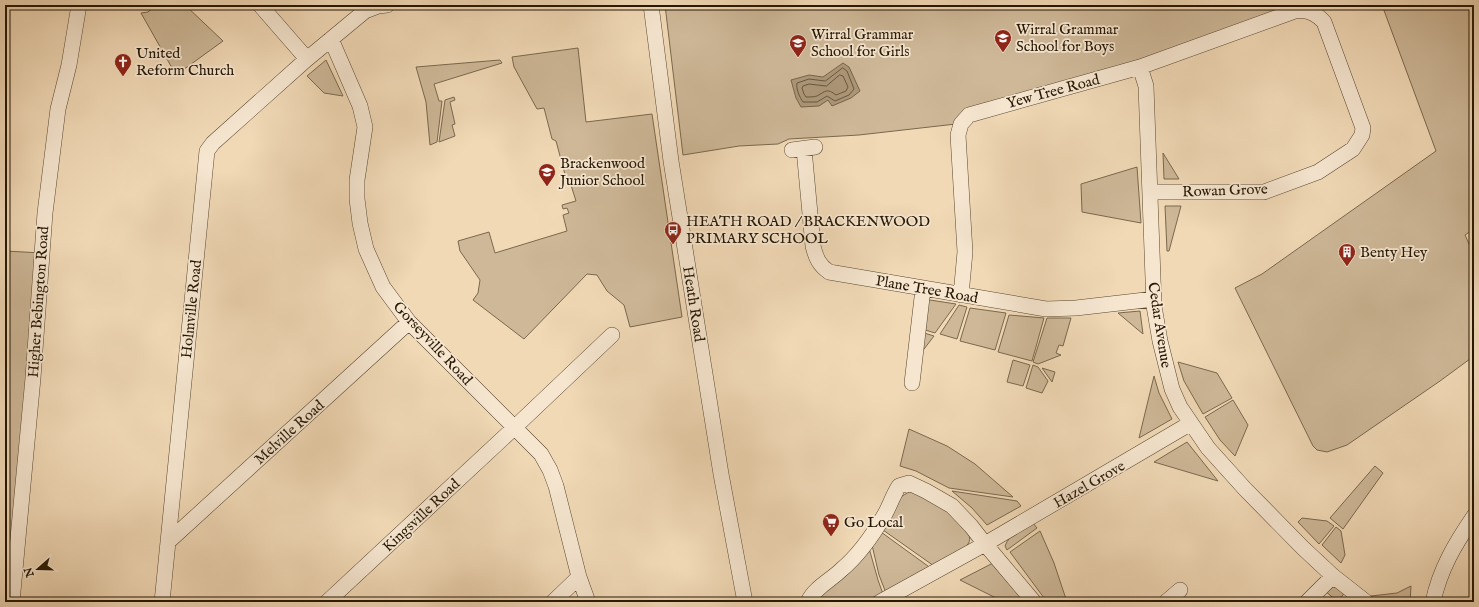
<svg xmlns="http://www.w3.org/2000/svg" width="1479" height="607" font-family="'IM FELL English',serif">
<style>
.green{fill:#ceb898;stroke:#7a684e}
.water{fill:#ac9779;stroke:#76644a}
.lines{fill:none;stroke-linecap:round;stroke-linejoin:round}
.shore{stroke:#68573e;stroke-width:1}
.minor-casing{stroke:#584830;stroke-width:16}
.minor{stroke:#f6e6d0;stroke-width:15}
.labels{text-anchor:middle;stroke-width:3.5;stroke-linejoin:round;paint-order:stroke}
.poi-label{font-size:15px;fill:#251704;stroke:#f6e6d0;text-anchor:start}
.street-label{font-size:15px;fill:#251704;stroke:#f6e6d0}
</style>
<rect width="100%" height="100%" fill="#f1d9b6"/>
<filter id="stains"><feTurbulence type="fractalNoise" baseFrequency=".005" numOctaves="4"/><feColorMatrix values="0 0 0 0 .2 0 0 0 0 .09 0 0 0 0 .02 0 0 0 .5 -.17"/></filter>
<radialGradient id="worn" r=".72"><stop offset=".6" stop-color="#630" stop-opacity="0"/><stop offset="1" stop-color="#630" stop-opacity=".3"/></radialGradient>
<path class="green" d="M156,5H185L223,41L176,75L141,13L148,12Z
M665,5H1295L956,124L859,135L789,139L778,144L739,146L683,155Z
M1382,5H1474V229L1465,235L1474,255V356L1440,381L1347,445L1327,452L1317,450L1313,446L1235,288L1262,274L1436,151Z
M578,48L586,122L652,114L682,317L630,327L624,305L607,291L597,275L587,274L524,339L473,300L478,293L480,280L460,251L458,241L489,232L495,253L567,231L563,215L569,213L567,208L563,209L562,205L576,201L570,182H567L556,141L552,139L544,108L537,109L514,67L512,57Z
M326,60L343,96L324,93L307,76Z
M500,60L502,63L434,84L439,101H442L437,142L430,145L426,102L416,67Z
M454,97L455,100L450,102L455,124L452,125L455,136L439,142L445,100Z
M1163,153L1179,179H1164Z
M1137,167L1141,223L1082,212L1081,184Z
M1165,206H1181L1169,251H1167Z
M5,251L42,253L15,567L5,572Z
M930,300L956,304L935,333L922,329L924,306Z
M959,305L967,307L957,339L940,334Z
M970,308L1006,313L995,350L960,341Z
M1140,311L1143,334L1118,313Z
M1009,315L1044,318L1032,361L998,352Z
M1047,318H1071L1063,346L1059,345L1056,353L1061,355L1038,364L1033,362Z
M921,332L934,336L918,357Z
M1013,360L1030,365L1023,386L1007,382Z
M1178,362L1217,373L1232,398L1203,414L1184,381Z
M1033,365L1038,367L1048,381L1042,393L1026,388Z
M1042,368L1055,372L1052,382Z
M1154,376L1159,393L1172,419L1139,438Z
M1233,400L1248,425L1235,456L1220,440L1205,417Z
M909,429L947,446L975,464L1013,497L949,488L916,471L900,466Z
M1187,442L1218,481L1154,462Z
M1375,466L1383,473L1343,529L1330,518Z
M914,491C923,496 935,500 944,506C953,513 976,533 968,544C961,554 945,560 934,566L883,530C890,515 895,494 914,491Z
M952,491L1017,501L1021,506L987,525L972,508Z
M1302,518L1327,521L1334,526L1319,544L1298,522Z
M1033,523L1037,528L1007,550L1005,546C1010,533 1021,529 1033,523Z
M1336,527L1341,531L1345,555L1341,563L1322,545Z
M1040,531L1054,563L1067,602H1047L1010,552Z
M881,532L932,569L886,593L879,575L872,545Z
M869,548L878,580L883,594L859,602H814Z
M995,562L1026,602H1004L960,580Z
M1411,586L1410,602H1380L1371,596L1397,593Z
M1332,587L1338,588L1345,592L1338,602L1324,590Z"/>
<path class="water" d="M843,63L849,67L860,91L851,98L832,106L828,100L819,106L801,107L796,98L791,80L809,75L823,77Z"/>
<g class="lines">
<path class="shore" d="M843,68L847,71L854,89L849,95L835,101L827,96L817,102H803C799,96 796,89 797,83L809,79L825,81Z
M840,75L843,76L848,87L846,91L836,95C827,88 826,91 817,96C814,97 810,97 806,97L804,94L802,88L803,86L809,84L826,86Z"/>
<defs>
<path id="minor" d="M260,5L307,59
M651,5L671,161L721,474L745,602
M331,39L360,106L365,127L357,180V199L360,223L366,249L383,287L409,322L541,454L550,470L556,486L579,577L588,602
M1140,67L1146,86L1154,306L1160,341L1172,389L1180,407L1208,448L1245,489L1303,548L1333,576L1366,602
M804,149L813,246C816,258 819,265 829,272L1046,309L1076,308L1154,299
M792,150L815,147
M961,295L965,252L958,135L961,124L969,115L1140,67L1295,11C1307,9 1316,13 1324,22L1363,128L1362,135L1353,149L1318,172L1264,192H1150
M912,383L923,289
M169,541L409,322
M12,602L33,378L45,213L58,109L69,65L79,5
M162,602L207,151L213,143L307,59L365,11L378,6L387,5
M327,602L515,427L612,335
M553,602L579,577
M808,602C814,588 831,580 841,570C859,555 873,535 885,514C890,505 893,495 899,486L909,483L926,491L952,506L971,526L985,544L880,602
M1034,602L985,544L1191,423
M1166,602L1180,590
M1307,602L1333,576
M1433,602C1440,569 1455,544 1474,516"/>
</defs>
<use href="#minor" class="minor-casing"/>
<use href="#minor" class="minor"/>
</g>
<defs>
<symbol id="school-pin" viewBox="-11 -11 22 30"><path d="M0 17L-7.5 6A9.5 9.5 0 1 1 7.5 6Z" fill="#8f2418" stroke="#f6e6d0"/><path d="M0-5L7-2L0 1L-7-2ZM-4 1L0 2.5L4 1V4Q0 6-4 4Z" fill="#fff"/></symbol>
<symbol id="church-pin" viewBox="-11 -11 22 30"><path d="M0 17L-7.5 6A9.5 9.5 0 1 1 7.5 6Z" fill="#8f2418" stroke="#f6e6d0"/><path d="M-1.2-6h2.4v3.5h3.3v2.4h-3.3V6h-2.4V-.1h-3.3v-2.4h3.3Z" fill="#fff"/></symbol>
<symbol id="bus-pin" viewBox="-11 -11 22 30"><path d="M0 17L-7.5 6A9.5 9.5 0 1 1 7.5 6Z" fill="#8f2418" stroke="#f6e6d0"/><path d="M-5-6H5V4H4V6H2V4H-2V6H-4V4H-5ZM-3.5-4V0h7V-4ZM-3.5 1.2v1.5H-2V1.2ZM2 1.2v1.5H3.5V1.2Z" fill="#fff"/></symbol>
<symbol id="building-pin" viewBox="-11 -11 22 30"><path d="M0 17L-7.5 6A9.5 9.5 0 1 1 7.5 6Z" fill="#8f2418" stroke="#f6e6d0"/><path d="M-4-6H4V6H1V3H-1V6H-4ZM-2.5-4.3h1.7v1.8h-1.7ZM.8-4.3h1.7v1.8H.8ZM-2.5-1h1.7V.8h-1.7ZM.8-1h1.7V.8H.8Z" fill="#fff"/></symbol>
<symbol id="supermarket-pin" viewBox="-11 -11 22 30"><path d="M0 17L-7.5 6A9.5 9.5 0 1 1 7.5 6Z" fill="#8f2418" stroke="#f6e6d0"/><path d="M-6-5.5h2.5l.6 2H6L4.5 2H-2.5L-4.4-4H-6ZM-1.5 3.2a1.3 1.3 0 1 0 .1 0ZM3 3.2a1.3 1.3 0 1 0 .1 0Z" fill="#fff"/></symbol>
</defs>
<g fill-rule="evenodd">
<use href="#school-pin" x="993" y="28" width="20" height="27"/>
<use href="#school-pin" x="788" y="33" width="20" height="27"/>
<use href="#church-pin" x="113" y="52" width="20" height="27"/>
<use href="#school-pin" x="537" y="162" width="20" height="27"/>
<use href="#bus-pin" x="663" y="220" width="20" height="27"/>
<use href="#building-pin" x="1337" y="242" width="20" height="27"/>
<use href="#supermarket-pin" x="821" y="512" width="20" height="27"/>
</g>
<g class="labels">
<g class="poi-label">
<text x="1016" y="34">Wirral Grammar<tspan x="1016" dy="17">School for Boys</tspan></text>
<text x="811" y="39">Wirral Grammar<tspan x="811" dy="17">School for Girls</tspan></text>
<text x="136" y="58">United<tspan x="136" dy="17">Reform Church</tspan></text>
<text x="560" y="168">Brackenwood<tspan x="560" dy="17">Junior School</tspan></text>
<text x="686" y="226">HEATH ROAD / BRACKENWOOD<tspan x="686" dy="17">PRIMARY SCHOOL</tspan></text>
<text x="1360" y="257">Benty Hey</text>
<text x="844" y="527">Go Local</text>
</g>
<g class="street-label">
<text transform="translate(1053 91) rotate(-15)" y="5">Yew Tree Road</text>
<text transform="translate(1225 190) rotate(-2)" y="5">Rowan Grove</text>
<text transform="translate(927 289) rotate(10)" y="5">Plane Tree Road</text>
<text transform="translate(38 302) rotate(-86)" y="5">Higher Bebington Road</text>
<text transform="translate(694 304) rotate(81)" y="5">Heath Road</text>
<text transform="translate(191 309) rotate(-84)" y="5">Holmville Road</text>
<text transform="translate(1160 325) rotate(81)" y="5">Cedar Avenue</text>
<text transform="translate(433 343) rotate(47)" y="5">Gorseyville Road</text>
<text transform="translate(289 432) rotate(-42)" y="5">Melville Road</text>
<text transform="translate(1089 484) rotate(-30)" y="5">Hazel Grove</text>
<text transform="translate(421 515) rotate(-43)" y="5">Kingsville Road</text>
</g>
</g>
<rect width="1479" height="607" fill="none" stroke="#f1d9b6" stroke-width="20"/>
<rect x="6" y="6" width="1467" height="595" fill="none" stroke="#251704" stroke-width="2"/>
<rect x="10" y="10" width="1459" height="587" fill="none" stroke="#251704"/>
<g transform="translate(38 569) rotate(250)" stroke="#f6e6d0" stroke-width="3" paint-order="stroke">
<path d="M0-3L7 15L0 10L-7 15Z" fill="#251704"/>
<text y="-6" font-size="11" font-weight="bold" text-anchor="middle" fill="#251704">N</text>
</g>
<rect width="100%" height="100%" filter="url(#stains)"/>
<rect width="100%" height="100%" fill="url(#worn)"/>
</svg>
